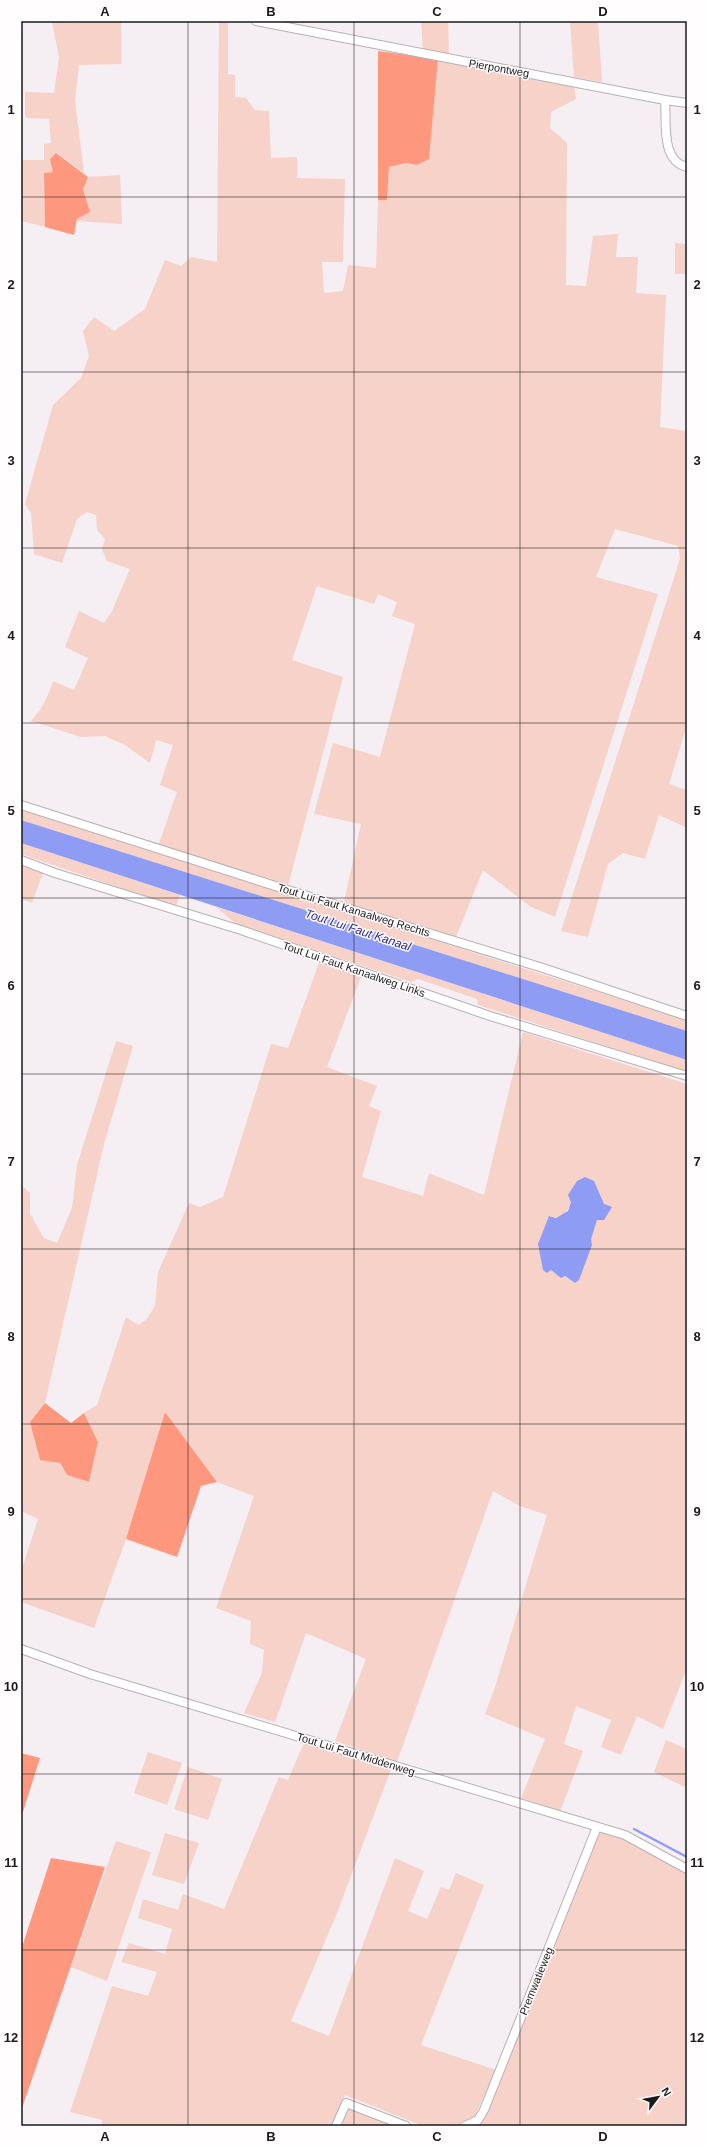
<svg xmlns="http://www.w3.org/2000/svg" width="708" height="2147" font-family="Helvetica,sans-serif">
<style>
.green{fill:#f6d2c8;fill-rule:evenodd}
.forest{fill:#fd987e}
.water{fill:#8f9cf4}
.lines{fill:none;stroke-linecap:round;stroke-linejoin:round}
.stream{stroke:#8f9cf4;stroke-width:2.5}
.minor-casing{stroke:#b7b0b5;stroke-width:10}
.minor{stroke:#fff;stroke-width:8}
.grid{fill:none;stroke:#1b191b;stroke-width:1;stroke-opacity:0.55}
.labels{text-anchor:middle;stroke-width:3;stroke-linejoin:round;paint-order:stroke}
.street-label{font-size:11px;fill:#1b191b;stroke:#fffdfe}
.water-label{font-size:12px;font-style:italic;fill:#2c298c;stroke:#fffdfe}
.neatline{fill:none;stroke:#1b191b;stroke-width:1.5}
.grid-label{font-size:13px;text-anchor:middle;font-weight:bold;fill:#1b191b}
</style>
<rect width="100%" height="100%" fill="#f5eef3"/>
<path class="green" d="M81,21H121V64L79,65L75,100L84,173L57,153L53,172L44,173L45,227L21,221V160H44V144L51,143L49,119L25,118V92L54,93L59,57L52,22L81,23Z
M219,21L228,23V74L235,75V97L246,98L255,110L269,111L271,158L297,157V178L345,179L343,262H322L324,293L343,291L348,265L376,268L378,200H387L389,167L406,163L417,165L429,159L438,59L574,86L576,99L551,112L550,128L567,143L566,285L586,286L593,236L618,234L616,257H638L636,293L666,295L660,427L687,431V725L669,784L687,790V828L659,815L645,859L623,853L608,864L588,937L561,931L680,559L678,546L615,529L596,577L658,594L555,917L531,907L483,870L456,937L344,902L361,824L314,814L333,743L380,757L415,624L392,616L397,602L378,594L374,604L317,586L292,660L343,677L288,886L158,846L177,792L160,785L173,745L156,740L150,763L125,745L105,736L81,737L31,721C42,709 48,697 53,681L74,690L88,658L65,647L79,611L104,623L112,611L130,569L107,561L102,549L105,539L97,530L96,515L87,512L77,519L62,563L34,554L31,513L25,504L53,405L81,378L89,356L83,331L94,317L114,331L145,309L165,260L181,266L191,257L217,262Z
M421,21H448L449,55L423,49Z
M570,21H598L602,82L574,77Z
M120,175L122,224L77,221V219L90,212L83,189L88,177Z
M675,243L687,244V274H675Z
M21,810L687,1020V1031L21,820Z
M21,843L180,895L176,907L21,854Z
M21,865L43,873L32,903L21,899Z
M216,907L687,1060V1072L478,1005L477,999L418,979L411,982L236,924Z
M319,963L361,977L327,1067L377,1086L369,1106L381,1111L362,1177L423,1196L429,1173L484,1195L523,1032L687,1084V1668L663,1729L637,1716L621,1755L601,1747L611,1720L576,1706L564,1744L583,1751L560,1812L521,1798L545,1739L485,1714L495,1687L547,1515L520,1506L493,1491L397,1762L335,1741L366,1659L306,1633L275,1722L244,1713L262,1673L264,1650L250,1644L251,1621L216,1608L254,1496L217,1482L165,1412L126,1539L94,1628L21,1602V1572L38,1519L21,1511V1185L30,1193V1214L44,1238L57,1243L72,1208L77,1165L116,1041L133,1046L104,1144L45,1403L30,1422L67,1475L89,1482L98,1442L84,1413L97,1405L126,1317L138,1325L146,1320L155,1306L158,1272L189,1203L200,1207L223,1197L271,1044L288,1048ZM598,1194L604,1205L612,1207L597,1220L575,1283L564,1276L561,1278L551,1270L549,1216C562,1220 567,1213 571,1202Z
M666,1740L687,1749V1788L654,1772Z
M304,1743L391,1769L337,1913L291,2021L329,2036L395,1858L424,1871L408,1911L427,1919L441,1887L449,1890L456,1873L484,1885L421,2045L496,2070L474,2118L456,2126H423L345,2095L332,2126H101L102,2120L70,2112L112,1986L148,1996L157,1972L121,1962L129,1943L165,1954L172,1929L138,1918L143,1899L178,1910L183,1894L224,1909L279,1777L288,1780Z
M148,1752L182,1763L167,1805L134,1793Z
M188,1767L222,1779L208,1820L174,1809Z
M599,1832L626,1840L687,1873V2126H472L482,2121Z
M165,1833L199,1843L184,1884L152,1875Z
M116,1841L151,1852L107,1981L71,1967Z
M349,2108L395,2126H341Z"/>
<path class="forest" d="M378,51L438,59L429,159L417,165L406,163L389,167L387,200H378Z
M56,153L88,177L83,189L90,212L77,219L74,235L45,227L44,173L53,172L50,159Z
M45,1403L71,1423L84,1413L98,1442L89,1482L67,1475L60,1463L40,1460L30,1422Z
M165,1412L217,1482L201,1486L177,1557L126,1539Z
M21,1753L40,1758L21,1818Z
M51,1858L105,1867L21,2111V1950Z"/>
<path class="water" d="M21,820L687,1031V1060L21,843Z
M585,1177L594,1181L604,1204L612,1207L604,1220H597L591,1239L592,1245L579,1280L575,1283L565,1276L561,1278L551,1270L547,1273L543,1270L538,1244L549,1216L556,1218L568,1211L571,1202L568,1195L577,1181Z"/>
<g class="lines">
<path class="stream" d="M634,1829L687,1857"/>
<defs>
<path id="minor" d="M256,21L665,100C667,121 660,161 687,167
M665,100L687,103
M21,805L291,891L543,968L687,1016
M21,860L55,873L241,930L490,1016L687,1076
M21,1649L90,1674L625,1835L687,1869
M336,2126L346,2103L406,2126
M465,2126L478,2120L484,2110L597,1827"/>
</defs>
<use href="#minor" class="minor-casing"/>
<use href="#minor" class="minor"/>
</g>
<path class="grid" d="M188,21V2126M354,21V2126M520,21V2126M21,197H687M21,372H687M21,548H687M21,723H687M21,898H687M21,1074H687M21,1249H687M21,1424H687M21,1599H687M21,1774H687M21,1950H687"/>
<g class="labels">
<g class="street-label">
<text transform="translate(499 68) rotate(10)" y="4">Pierpontweg</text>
<text transform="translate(354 910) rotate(17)" y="4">Tout Lui Faut Kanaalweg Rechts</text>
<text transform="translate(354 969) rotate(19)" y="4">Tout Lui Faut Kanaalweg Links</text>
<text transform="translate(356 1754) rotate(17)" y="4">Tout Lui Faut Middenweg</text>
<text transform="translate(536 1981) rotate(-68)" y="4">Premwatieweg</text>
</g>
<g class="water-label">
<text transform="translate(358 930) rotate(18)" y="4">Tout Lui Faut Kanaal</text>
</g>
</g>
<rect width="708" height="2147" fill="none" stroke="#fffdfe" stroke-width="44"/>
<g transform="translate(658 2097) rotate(58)" stroke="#fffdfe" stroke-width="3" paint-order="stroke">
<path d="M0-3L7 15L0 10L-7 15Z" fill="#1b191b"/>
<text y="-6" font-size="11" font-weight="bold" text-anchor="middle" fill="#1b191b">N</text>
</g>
<rect x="22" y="22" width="664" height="2103" class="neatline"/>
<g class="grid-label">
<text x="105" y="16">A</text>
<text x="271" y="16">B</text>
<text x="437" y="16">C</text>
<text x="603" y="16">D</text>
<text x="11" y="114">1</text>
<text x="697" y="114">1</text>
<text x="11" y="289">2</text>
<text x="697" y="289">2</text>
<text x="11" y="465">3</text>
<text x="697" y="465">3</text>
<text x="11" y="640">4</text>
<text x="697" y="640">4</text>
<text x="11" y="815">5</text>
<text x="697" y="815">5</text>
<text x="11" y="990">6</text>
<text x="697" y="990">6</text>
<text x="11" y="1166">7</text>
<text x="697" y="1166">7</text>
<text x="11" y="1341">8</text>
<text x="697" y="1341">8</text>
<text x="11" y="1516">9</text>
<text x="697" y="1516">9</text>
<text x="11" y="1691">10</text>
<text x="697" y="1691">10</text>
<text x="11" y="1867">11</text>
<text x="697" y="1867">11</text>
<text x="11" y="2042">12</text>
<text x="697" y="2042">12</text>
<text x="105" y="2141">A</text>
<text x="271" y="2141">B</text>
<text x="437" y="2141">C</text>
<text x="603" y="2141">D</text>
</g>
</svg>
